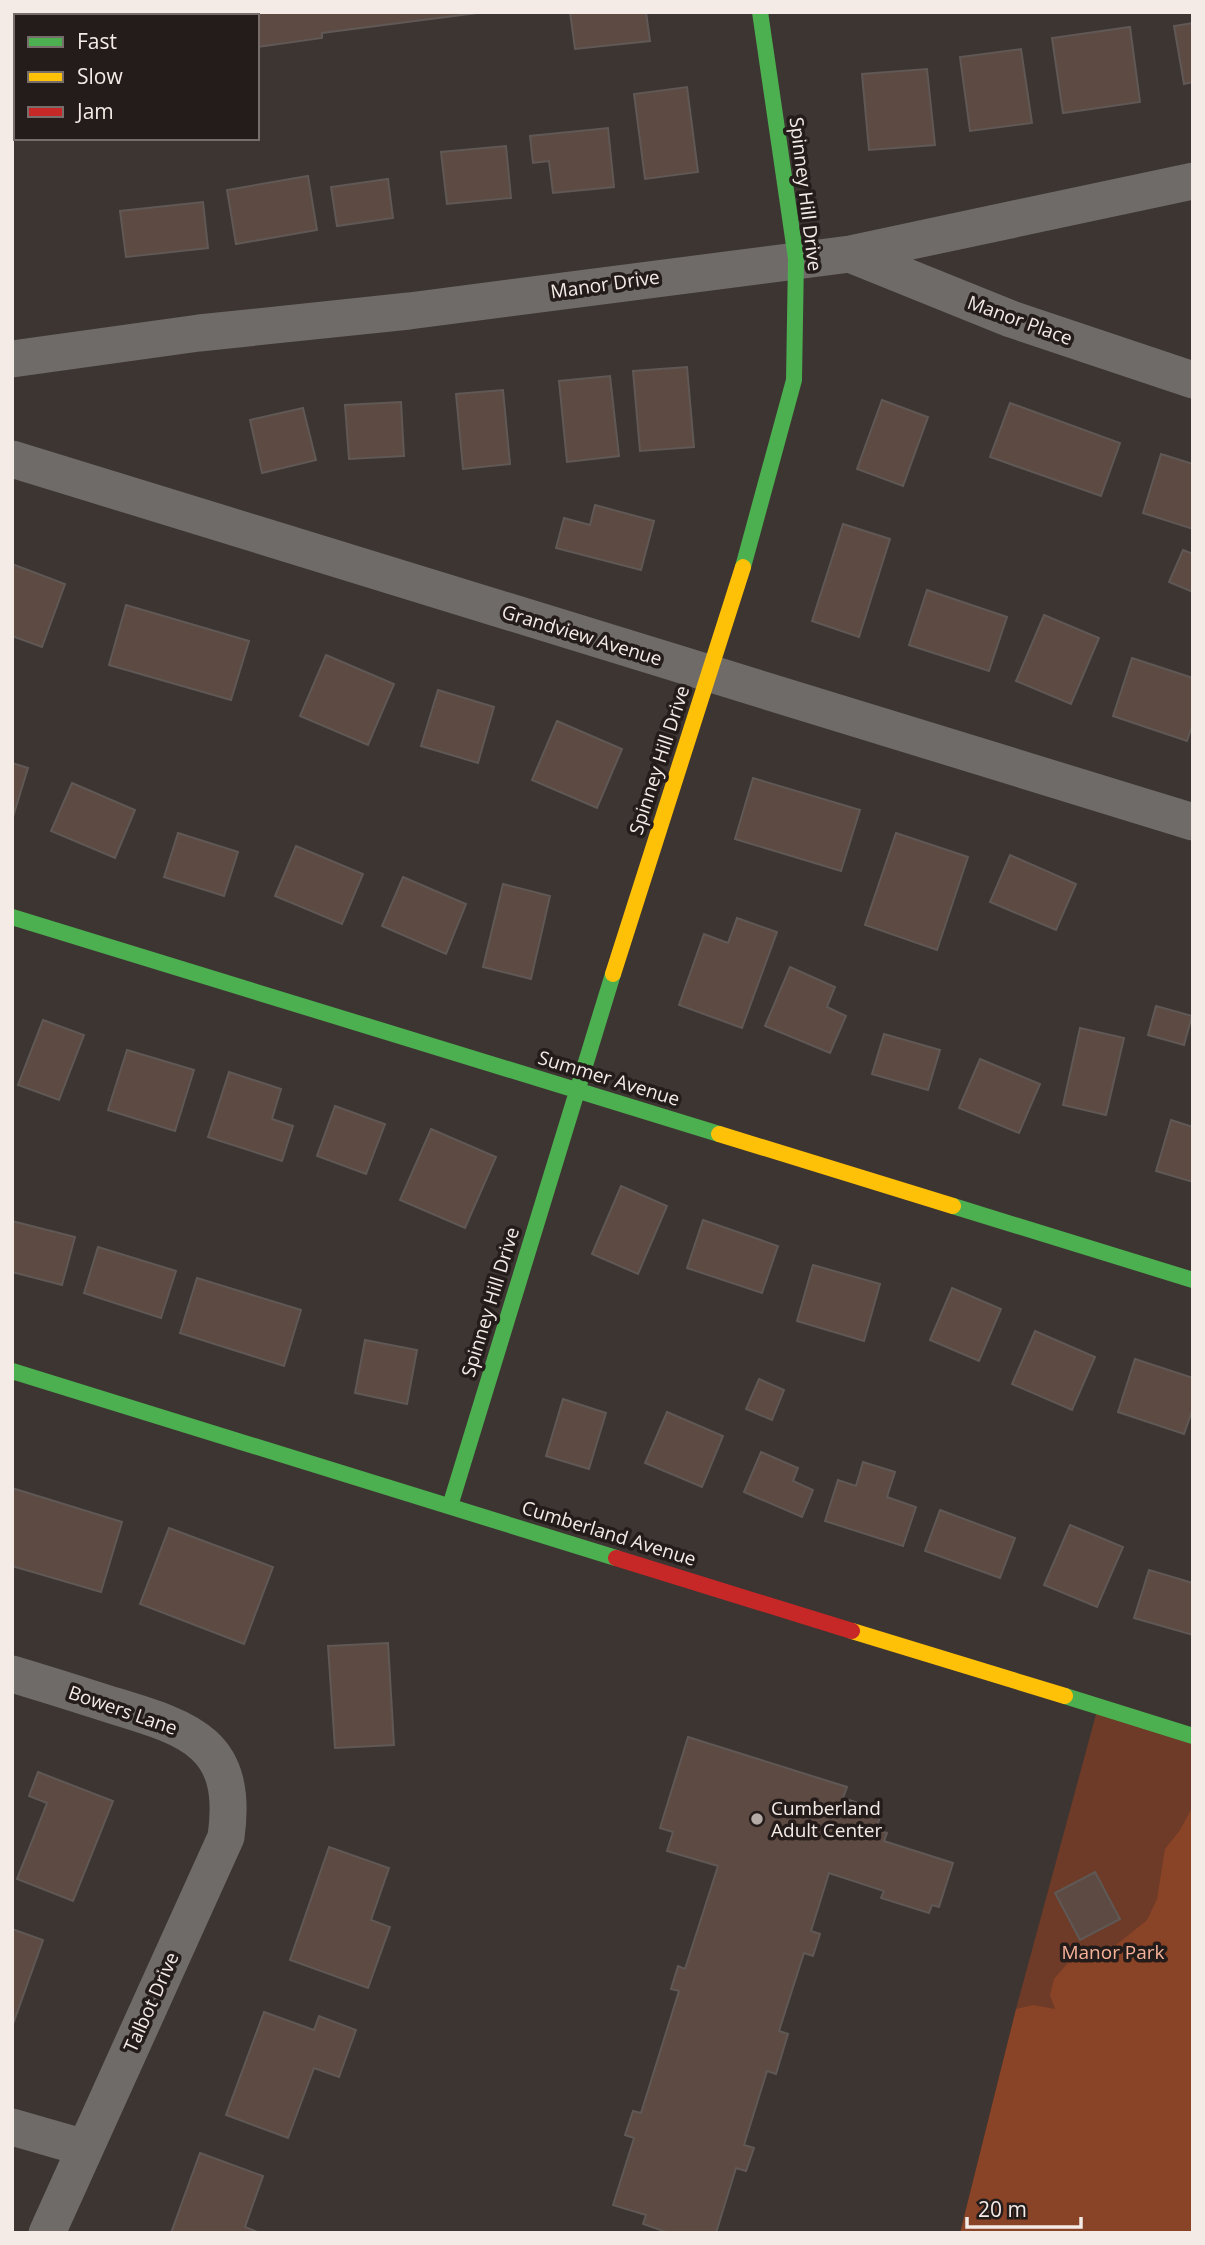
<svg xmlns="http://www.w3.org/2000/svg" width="1205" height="2245" font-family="'Open Sans',sans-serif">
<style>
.green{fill:#6d3b27}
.forest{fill:#894327}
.building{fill:#5d4b43;stroke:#5f5855;stroke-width:2}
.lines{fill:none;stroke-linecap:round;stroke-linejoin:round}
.street{stroke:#6f6b69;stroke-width:37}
.fast{stroke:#4caf50;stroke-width:16}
.slow{stroke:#ffc107;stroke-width:16}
.jam{stroke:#c62828;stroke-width:16}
.poi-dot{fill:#b4aba7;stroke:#241c1a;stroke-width:2.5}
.labels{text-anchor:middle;stroke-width:7;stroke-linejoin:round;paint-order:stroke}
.street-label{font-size:19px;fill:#f4eae6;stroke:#241c1a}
.poi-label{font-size:19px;fill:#f4eae6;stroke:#241c1a;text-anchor:start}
.park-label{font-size:19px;fill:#f6b298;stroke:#241c1a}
</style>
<rect width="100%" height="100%" fill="#3d3532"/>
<path class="green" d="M1098,1707L1193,1736V2057L1016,2009Z"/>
<path class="forest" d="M1193,1806V2233H960L1016,2009L1033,2005L1055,2009L1050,1995L1054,1979L1066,1965L1079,1955L1116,1945L1147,1920L1157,1899L1165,1849L1180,1830Z"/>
<path class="building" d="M12,12H78V16H16V121H12Z
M187,12H485L322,33V38L257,47V16H188Z
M570,12H646L650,41L575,49Z
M1193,23V82L1184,84L1174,26Z
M1130,27L1140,102L1063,113L1052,38Z
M1021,49L1032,123L970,131L960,57Z
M927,69L935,145L869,150L862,74Z
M687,87L698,172L645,179L634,94Z
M608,128L614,187L553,193L549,161L533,163L530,136Z
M506,146L511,198L447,204L441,152Z
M308,176L317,230L236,244L227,190Z
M388,179L393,218L337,226L331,187Z
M203,202L208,248L126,257L120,211Z
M687,367L694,447L640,451L633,371Z
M610,376L619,456L567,462L559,381Z
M503,390L510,464L463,469L456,394Z
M882,400L928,417L903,486L857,469Z
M401,402L404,456L349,459L345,405Z
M1010,403L1120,443L1101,496L990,457Z
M303,408L316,460L262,473L250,420Z
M1161,454L1193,464V529L1143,513Z
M595,505L654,521L641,570L556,548L564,518L590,525Z
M843,524L890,539L859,637L812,621Z
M1183,550L1193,554V592L1169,582Z
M12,564L65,584L42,647L12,636Z
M927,590L1007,617L989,671L909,645Z
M126,605L249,641L231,700L109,665Z
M1044,615L1099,638L1071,704L1016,681Z
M326,655L394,684L368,745L300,716Z
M1132,658L1193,678V723L1187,741L1113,716Z
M438,690L494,707L478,763L421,746Z
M557,721L622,749L597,808L532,780Z
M12,763L28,768L12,820Z
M753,778L860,810L841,871L735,839Z
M72,783L135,810L115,858L51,831Z
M178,833L238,852L224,896L164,877Z
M896,833L968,857L937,950L865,925Z
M296,846L363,874L342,924L275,896Z
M1010,855L1076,884L1056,930L990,902Z
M403,877L466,904L446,954L382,926Z
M503,884L550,896L531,979L483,967Z
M737,918L777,932L742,1028L679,1005L704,934L728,943Z
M790,967L835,987L827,1007L846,1016L830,1053L765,1026Z
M1156,1006L1192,1016L1184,1045L1148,1035Z
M43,1020L84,1035L59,1100L18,1085Z
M1080,1028L1124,1038L1106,1115L1063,1105Z
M884,1034L940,1050L928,1090L872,1074Z
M127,1050L194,1070L175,1131L108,1110Z
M980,1059L1040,1084L1019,1133L959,1108Z
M229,1072L281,1089L272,1119L293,1126L282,1161L208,1137Z
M335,1106L385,1124L366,1174L317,1156Z
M1171,1120L1193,1127V1182L1156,1171Z
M431,1129L496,1157L465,1228L400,1200Z
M621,1186L667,1206L638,1274L592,1254Z
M703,1220L778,1246L762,1293L687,1268Z
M12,1221L75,1237L62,1285L12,1272Z
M98,1247L176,1271L161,1318L84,1293Z
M813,1265L880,1284L864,1341L797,1321Z
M197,1278L301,1310L284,1366L180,1333Z
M952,1288L1001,1309L979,1361L930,1340Z
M1035,1331L1095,1357L1072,1410L1012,1384Z
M365,1340L417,1350L407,1404L355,1393Z
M1135,1359L1193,1378V1408L1184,1434L1118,1412Z
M759,1379L784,1390L772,1420L746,1409Z
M563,1399L606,1413L589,1469L546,1456Z
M667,1412L723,1436L702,1487L645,1463Z
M761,1452L798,1468L793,1481L813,1490L802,1517L744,1492Z
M863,1462L895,1472L887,1497L916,1507L903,1546L825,1521L838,1480L856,1486Z
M12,1488L122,1522L101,1592L12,1566Z
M940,1510L1015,1538L1000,1578L925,1551Z
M1070,1525L1123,1547L1097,1607L1044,1585Z
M169,1528L273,1567L244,1644L140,1604Z
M1149,1570L1193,1583V1635L1134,1618Z
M388,1643L394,1745L335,1748L328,1646Z
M688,1737L847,1787L843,1798L882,1811L876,1829L887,1833L884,1841L953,1863L939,1907L932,1905L929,1913L881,1898L884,1891L829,1873L811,1931L820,1934L813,1956L804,1953L779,2031L788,2034L776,2074L767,2071L744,2145L754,2148L746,2171L736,2168L716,2233H669L643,2224L646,2215L613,2205L634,2138L625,2135L633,2111L641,2113L679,1991L671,1989L678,1966L685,1969L718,1866L667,1851L673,1832L660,1828Z
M38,1772L113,1801L73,1901L17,1879L47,1803L29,1796Z
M329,1847L389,1868L371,1920L390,1927L368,1988L290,1960Z
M1095,1872L1120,1919L1080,1940L1055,1893Z
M12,1929L43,1940L12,2027Z
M264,2012L314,2030L319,2016L356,2030L339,2077L314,2068L288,2138L226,2115Z
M200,2153L263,2176L245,2227L260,2233H171Z"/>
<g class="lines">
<path class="street" d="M850,254L1011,319L1193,380
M12,359L199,333L409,311L850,254L1193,181
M12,459L1193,822
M12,1674C46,1684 80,1695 115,1706C191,1729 239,1744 226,1837L47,2233
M12,2127L85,2148"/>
<path class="fast" d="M743,567L794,380L796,259L760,12
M12,917L719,1134
M953,1206L1193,1280
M12,1371L616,1558
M450,1506L613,974
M1065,1696L1193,1736"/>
<path class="slow" d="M613,974L743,567
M719,1134L953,1206
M852,1631L1065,1696"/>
<path class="jam" d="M616,1558L852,1631"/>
</g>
<circle class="poi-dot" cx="757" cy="1819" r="7"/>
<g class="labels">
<g class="street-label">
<text transform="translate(806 194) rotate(83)" y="7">Spinney Hill Drive</text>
<text transform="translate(605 284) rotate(-8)" y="7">Manor Drive</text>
<text transform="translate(1020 320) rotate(20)" y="7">Manor Place</text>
<text transform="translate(582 635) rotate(17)" y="7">Grandview Avenue</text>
<text transform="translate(659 760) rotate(-72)" y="7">Spinney Hill Drive</text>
<text transform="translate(609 1078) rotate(17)" y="7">Summer Avenue</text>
<text transform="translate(490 1302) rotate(-73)" y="7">Spinney Hill Drive</text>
<text transform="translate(609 1533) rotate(17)" y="7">Cumberland Avenue</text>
<text transform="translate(123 1710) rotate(19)" y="7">Bowers Lane</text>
<text transform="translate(151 2002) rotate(-66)" y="7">Talbot Drive</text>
</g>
<g class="poi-label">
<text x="771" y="1815">Cumberland<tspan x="771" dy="22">Adult Center</tspan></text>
</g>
<g class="park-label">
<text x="1113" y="1959">Manor Park</text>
</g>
</g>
<rect width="1205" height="2245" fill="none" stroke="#f4eae6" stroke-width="28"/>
<rect x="14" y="14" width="245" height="126" fill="#241c1a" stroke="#776e6c" stroke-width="2"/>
<rect x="28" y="37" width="35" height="10" fill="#4caf50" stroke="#776e6c" stroke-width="2"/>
<text x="77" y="49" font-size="21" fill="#f4eae6">Fast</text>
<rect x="28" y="72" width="35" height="10" fill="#ffc107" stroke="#776e6c" stroke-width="2"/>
<text x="77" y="84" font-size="21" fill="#f4eae6">Slow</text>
<rect x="28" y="107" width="35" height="10" fill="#c62828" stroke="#776e6c" stroke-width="2"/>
<text x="77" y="119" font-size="21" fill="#f4eae6">Jam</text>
<path d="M967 2217v10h114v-10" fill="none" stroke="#f4eae6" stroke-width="3.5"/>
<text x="978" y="2217" font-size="21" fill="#f4eae6" stroke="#241c1a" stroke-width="5" paint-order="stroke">20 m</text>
</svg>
